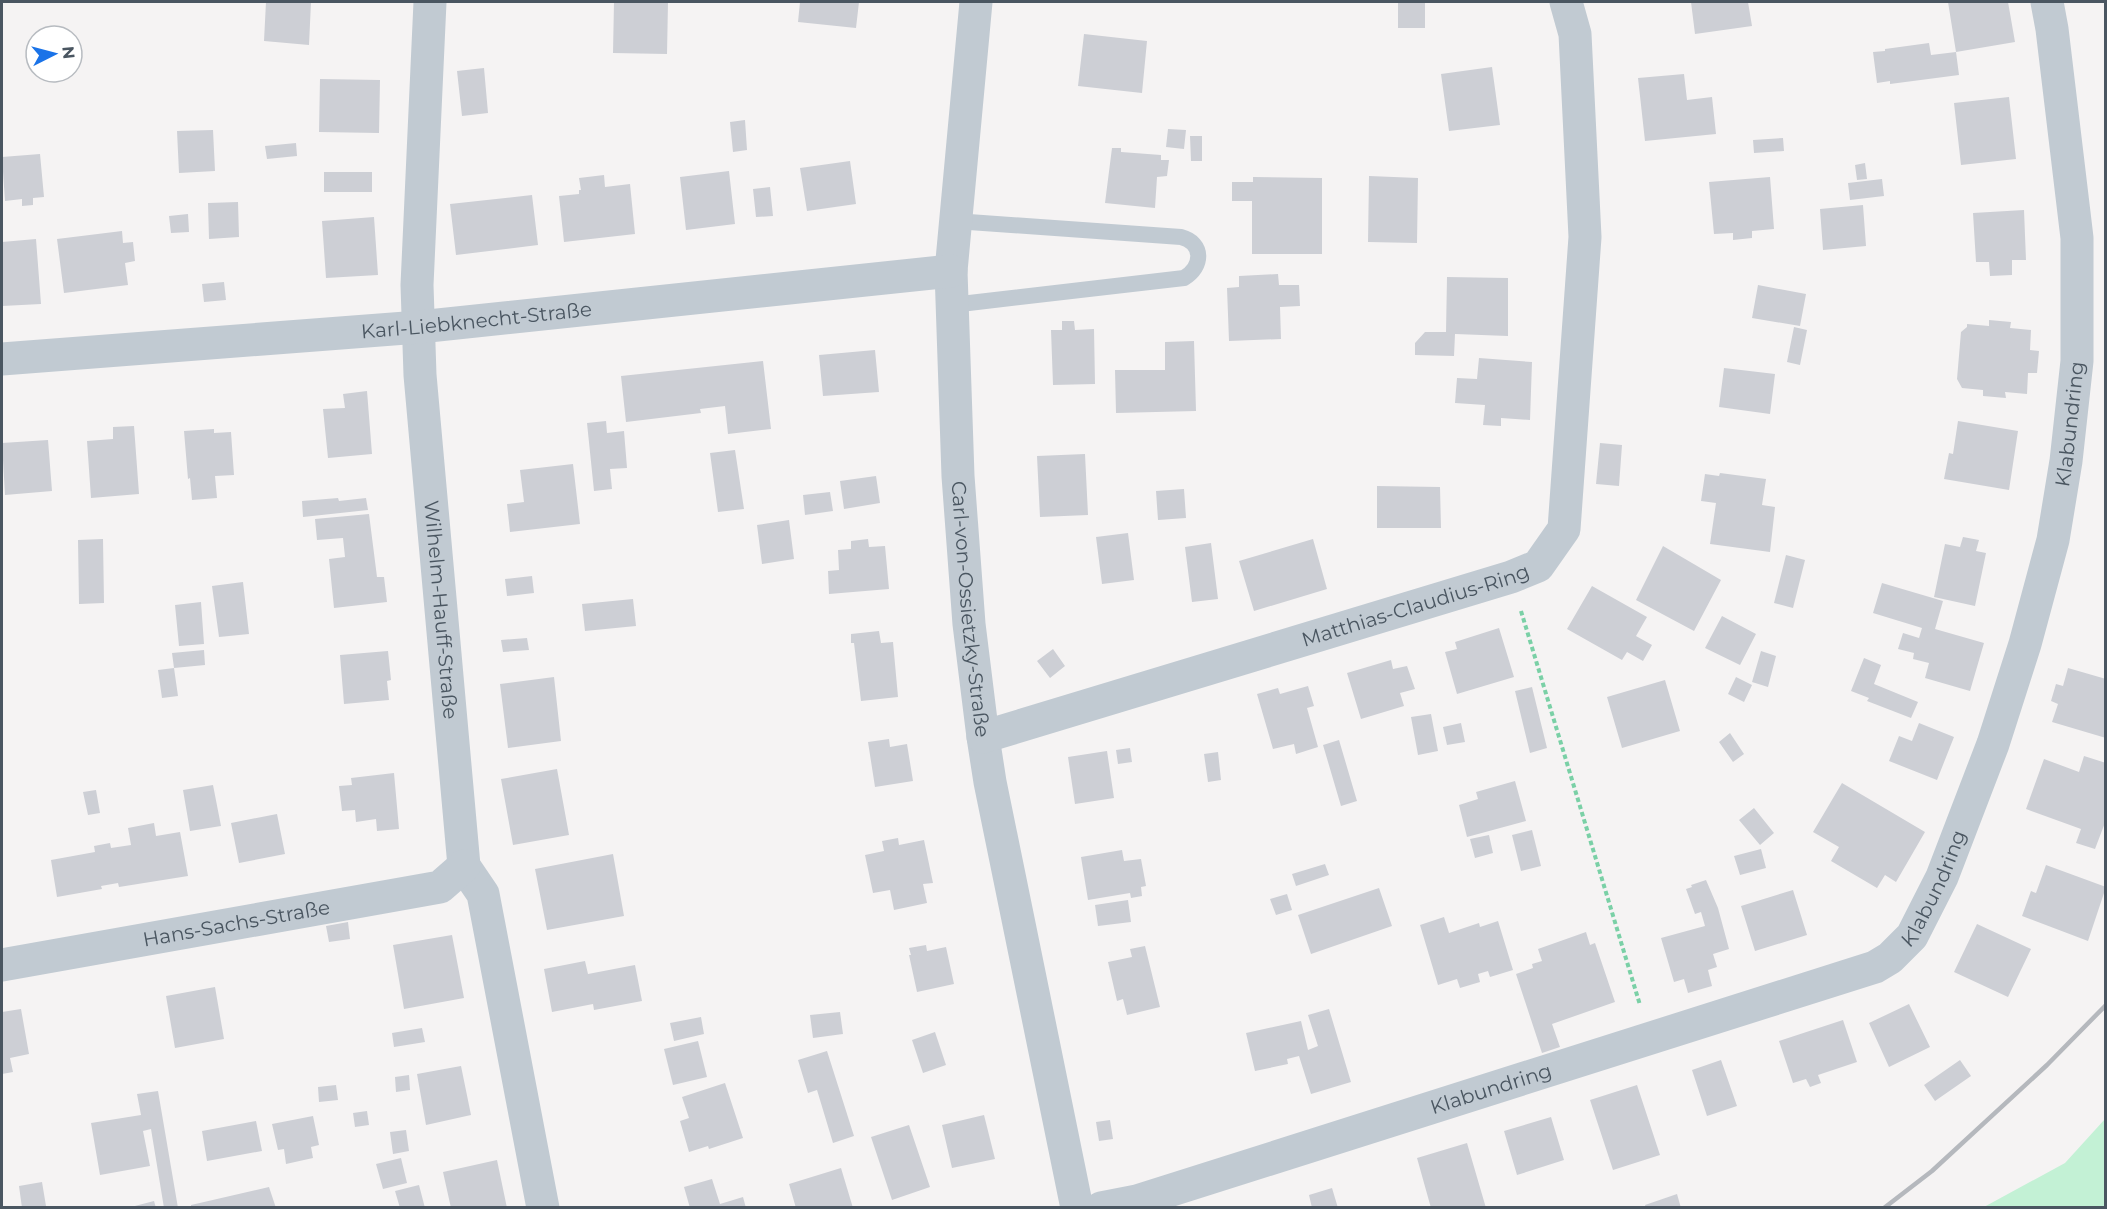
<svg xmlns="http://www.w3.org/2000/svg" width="2107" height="1209" font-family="Montserrat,sans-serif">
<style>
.green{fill:#c3f1d5}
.building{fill:#cdcfd5}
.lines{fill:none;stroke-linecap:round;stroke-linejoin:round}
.path{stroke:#7ad0a6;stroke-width:4;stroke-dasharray:4.5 3;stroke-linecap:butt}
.service{stroke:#c1cad2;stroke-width:16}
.minor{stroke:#c1cad2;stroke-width:33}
.rail{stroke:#b5b8bd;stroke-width:4.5}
.labels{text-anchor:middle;stroke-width:4.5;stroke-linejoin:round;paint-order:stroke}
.street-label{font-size:20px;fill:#4a5661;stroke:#fff}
</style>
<rect width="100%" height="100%" fill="#f5f3f3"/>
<path class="green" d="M2105,1119V1207H1984L2065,1163Z"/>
<path class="building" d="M266,2H311L309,45L264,41Z
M614,2H668L667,54L613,53Z
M800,2H859L856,28L798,22Z
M1398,2H1425V28H1398Z
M1691,2H1748L1752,26L1695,34Z
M1948,2H2008L2015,42L1956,52L1959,75L1890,84V81L1877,83L1873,52L1885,51V49L1929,43L1931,55L1956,52Z
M1084,34L1147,41L1142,93L1078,86Z
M1492,67L1500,125L1449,131L1441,74Z
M484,68L488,113L462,116L457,71Z
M1684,74L1687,100L1712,97L1716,134L1645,141L1638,78Z
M320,79L380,80L379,133L319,132Z
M2009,97L2016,159L1961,165L1954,103Z
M745,120L747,150L733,152L730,122Z
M1168,129L1186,130L1184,149L1166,147Z
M213,130L215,171L179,173L177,131Z
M1190,136H1202V161H1191Z
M1783,138L1784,151L1754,153L1753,140Z
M296,143L297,156L267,159L265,146Z
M1112,148H1121V152L1161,155V160H1169L1167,176L1157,177L1155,208L1105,203Z
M40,154L44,197L33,198V205L22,206V199L5,201L2,157Z
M850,161L856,204L807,211L800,168Z
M1865,163L1867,179L1857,180L1855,165Z
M729,171L735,224L686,230L680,177Z
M324,172H372V192H324Z
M604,175L605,187L630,184L635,234L564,242L559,196L579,194V190H581L579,178Z
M1369,176L1418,178L1417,243L1368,242Z
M1253,177L1322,178V254H1252V201H1232V182H1253Z
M1770,177L1774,229L1752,231V238L1733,240V233L1714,234L1709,182Z
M1882,179L1884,196L1850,200L1848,183Z
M770,187L773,216L756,217L753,189Z
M532,195L538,245L456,255L450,204Z
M238,202L239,237L209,239L208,203Z
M1863,205L1866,246L1823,250L1820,209Z
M2024,210L2026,260H2012V275L1990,276L1989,262H1976L1973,213Z
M188,214L189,232L171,233L169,216Z
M374,217L378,275L326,278L322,221Z
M122,231L123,243L133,242L135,261L125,263L128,285L64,293L57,239Z
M36,239L41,304L2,306V242Z
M1278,274L1279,285H1299L1300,306L1280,307L1281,339L1229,341L1227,288L1239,287V276Z
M1447,277L1508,278V336L1455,334L1454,356L1415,355V343L1425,332H1446Z
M224,282L226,300L204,302L202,284Z
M1758,285L1806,294L1800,326L1752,318Z
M1989,320L2011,322L2010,328L2031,330L2030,350L2039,351L2037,373H2028L2027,394L2005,392L2006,398L1983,396V390L1962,388L1957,379L1961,332L1967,327V324L1989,326Z
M1062,321H1074L1075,330L1094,329L1095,384L1053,385L1051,330H1062Z
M1794,327L1807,330L1800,365L1787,362Z
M1194,341L1196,411L1116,413L1115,370H1165V342Z
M875,350L879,392L823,396L819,355Z
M1479,358L1532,362L1530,420L1501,418V426L1483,425L1485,405L1455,403L1457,378L1477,379Z
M763,361L771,429L728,434L725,406L700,409L701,413L626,422L621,376Z
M1724,368L1775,374L1770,414L1719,407Z
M367,391L372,454L328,458L323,409L345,408L343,394Z
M606,421L607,433L624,431L627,468L610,469L612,489L594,491L587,423Z
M1958,421L2018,431L2009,490L1944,479L1949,453L1953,454Z
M134,426L139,494L91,498L87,441L113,439V427Z
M214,429V433L231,432L234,475L215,476L217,498L192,500L190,478L188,479L184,431Z
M48,440L52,491L5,495L2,443Z
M1600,443L1622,445L1619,486L1596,484Z
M735,450L744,509L718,512L710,453Z
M1085,454L1088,515L1040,517L1037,456Z
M573,464L580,524L510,532L507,504L524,502L520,470Z
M1720,473L1766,479L1762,505L1775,507L1770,552L1710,544L1716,503L1701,501L1705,474L1719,476Z
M876,476L880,503L844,509L840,481Z
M1377,486L1440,487L1441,528H1377Z
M1184,489L1186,518L1158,520L1156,491Z
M830,492L833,511L805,515L803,495Z
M338,498L339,501L366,498L368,510L303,517L302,501Z
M369,514L377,577H384L387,602L334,608L329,559L345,557L343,538L317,540L315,519Z
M789,520L794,559L762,564L757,525Z
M1128,533L1134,580L1102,584L1096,537Z
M1963,537L1979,540L1976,551L1986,553L1975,606L1934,597L1945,544L1960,547Z
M103,539L104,603L79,604L78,540Z
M868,539L869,547L885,546L889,589L829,594L828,571L839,570L838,550L851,549V541Z
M1313,539L1327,589L1254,611L1239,561Z
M1211,543L1218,599L1192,602L1185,547Z
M1663,546L1721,580L1694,631L1636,600Z
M1786,555L1805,560L1793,608L1774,603Z
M532,576L534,593L507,596L505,579Z
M243,582L249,634L219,637L212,586Z
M1882,583L1943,601L1935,629L1984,643L1970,691L1925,678L1929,663L1913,659L1914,653L1898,649L1903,633L1919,638L1922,628L1873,613Z
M1592,586L1647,617L1636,636L1652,645L1643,661L1627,652L1622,660L1567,629Z
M633,599L636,626L585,631L582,604Z
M201,602L204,644L179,646L175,605Z
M1722,616L1756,634L1740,665L1705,648Z
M1499,628L1514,677L1457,694L1445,652L1457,649L1455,642Z
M879,631L881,643L893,642L898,697L861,701L854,643H851V634Z
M527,638L529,650L503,652L501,640Z
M1053,649L1065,666L1050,678L1037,661Z
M204,650L205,665L174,668L172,653Z
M388,651L391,680L387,681L389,700L344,704L340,655Z
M1761,651L1776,656L1768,687L1752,682Z
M1864,658L1881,665L1874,684L1918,702L1911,718L1867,701L1869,698L1851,691Z
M1391,660L1393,669L1407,666L1415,689L1400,693L1404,706L1361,719L1347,673Z
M174,668L178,696L162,698L158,670Z
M2068,668L2106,679V738L2052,722L2058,704L2051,701L2056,684L2063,686Z
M554,677L561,741L508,748L500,684Z
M1736,677L1752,685L1744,702L1728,694Z
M1665,680L1680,731L1622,748L1607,697Z
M1308,686L1314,706L1307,708L1318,747L1296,754L1294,744L1273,749L1257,694L1278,688L1280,694Z
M1532,687L1547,748L1530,753L1515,691Z
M1431,714L1438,751L1418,755L1411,717Z
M1461,723L1465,742L1447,745L1443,727Z
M1919,723L1954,737L1937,780L1889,761L1899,736L1912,741Z
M1730,733L1744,754L1733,762L1719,742Z
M889,739L890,747L907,744L913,781L875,787L868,742Z
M1339,740L1357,801L1341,806L1323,745Z
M1130,748L1132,762L1118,764L1116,750Z
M1107,751L1114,798L1075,804L1068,757Z
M1218,752L1221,780L1208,782L1204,754Z
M2084,756L2106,763V820L2095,849L2076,843L2081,829L2026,809L2044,759L2079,772Z
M557,769L569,835L513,845L501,779Z
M394,773L399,829L377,831L376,819L356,822L355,810L342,811L339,786L352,785L351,778Z
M1515,781L1526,821L1467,837L1459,805L1478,799L1476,792Z
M1842,783L1925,832L1896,882L1885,875L1877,888L1831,861L1839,847L1813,832Z
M213,785L221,826L190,831L183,790Z
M96,790L100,813L88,815L83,792Z
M1754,808L1774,833L1760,845L1739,820Z
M277,814L285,854L239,863L231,823Z
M154,823L156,836L180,832L188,876L119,887L118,883L101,886L102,889L57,897L51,860L95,852L94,846L110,843L111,848L131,845L128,828Z
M1532,830L1541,866L1521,871L1512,835Z
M1489,835L1493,853L1475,858L1470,839Z
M898,838L899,845L924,840L933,883L923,884L927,903L894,910L890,890L873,893L865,855L884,851L882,841Z
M1761,849L1766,868L1740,875L1734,856Z
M1122,850L1124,861L1141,859L1146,886L1141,887L1142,896L1131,898L1130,893L1088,900L1081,857Z
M613,854L624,916L547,930L535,869Z
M1325,864L1329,875L1296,886L1292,874Z
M2046,865L2106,887L2088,941L2022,916L2031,891L2036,893Z
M1706,880L1718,908L1729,949L1713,954L1717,967L1708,970L1712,986L1688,993L1684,979L1674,982L1661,938L1705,926L1701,912L1695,914L1686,889L1692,887L1691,885Z
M1379,888L1392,926L1311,954L1298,915Z
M1793,890L1807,935L1755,951L1741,906Z
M1287,894L1292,910L1276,915L1270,899Z
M1128,900L1131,922L1098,926L1095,905Z
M1444,917L1449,933L1479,923L1480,927L1498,921L1513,970L1490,977L1488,971L1478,974L1480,982L1460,988L1457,979L1438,985L1420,925Z
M348,922L350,939L329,942L326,926Z
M1977,924L2031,949L2008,997L1954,972Z
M1586,932L1590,945L1595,943L1615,1002L1552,1024L1560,1047L1542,1053L1516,974L1533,968L1532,964L1542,961L1538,949Z
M452,935L464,998L404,1009L393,945Z
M926,945L927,951L946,947L954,984L917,992L909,955H911L909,948Z
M1145,946L1160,1007L1127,1015L1123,999L1117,1001L1108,962L1132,957L1130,949Z
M585,961L588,974L635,965L642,1001L594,1010L593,1004L552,1012L544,969Z
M215,987L224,1039L175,1048L166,996Z
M1909,1004L1930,1047L1889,1067L1869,1023Z
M21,1009L29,1054L10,1058L13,1072L2,1074V1012Z
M1329,1009L1351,1082L1311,1094L1299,1056L1287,1059L1288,1064L1255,1071L1246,1033L1301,1021L1308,1050L1318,1046L1308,1015Z
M840,1012L843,1034L813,1038L810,1015Z
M701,1017L704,1034L674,1041L670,1023Z
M1843,1020L1857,1062L1818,1075L1821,1083L1810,1087L1806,1079L1793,1083L1779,1041Z
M422,1028L425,1042L394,1047L392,1033Z
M935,1032L946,1065L923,1073L912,1040Z
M698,1041L707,1077L673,1085L664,1049Z
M827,1051L854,1136L833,1143L817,1090L808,1093L798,1060Z
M1721,1060L1737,1106L1707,1116L1692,1070Z
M1960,1060L1971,1076L1935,1101L1924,1085Z
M461,1066L471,1115L426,1125L417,1074Z
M409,1075L410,1090L396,1092L395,1077Z
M725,1083L743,1138L709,1149L708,1146L689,1152L680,1121L689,1118L682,1097Z
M336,1085L338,1100L319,1102L318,1087Z
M1637,1085L1660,1155L1613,1170L1590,1100Z
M158,1091L178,1208H164L151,1129L143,1131L150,1166L100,1175L91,1123L141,1115L137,1094Z
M367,1111L369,1125L355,1127L353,1113Z
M984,1115L995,1159L952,1168L942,1125Z
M313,1116L319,1145L311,1147L313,1158L286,1164L284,1149L278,1150L272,1124Z
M1551,1117L1564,1160L1517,1175L1504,1131Z
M1110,1120L1113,1139L1099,1141L1096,1122Z
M256,1121L262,1151L207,1161L202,1131Z
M909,1125L930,1187L892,1200L871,1137Z
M406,1130L409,1151L393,1154L390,1132Z
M1467,1143L1486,1208H1431L1417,1158Z
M401,1158L407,1183L383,1189L376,1164Z
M497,1160L507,1208H451L443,1172Z
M841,1168L853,1208H796L789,1184Z
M712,1179L720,1204L743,1197L746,1208H690L684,1187Z
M42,1182L46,1206L22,1208L19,1186Z
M419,1185L425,1208H400L395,1191Z
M269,1187L276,1208H191V1205Z
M1332,1188L1338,1208H1312L1309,1195Z
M1677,1194L1681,1208H1646L1645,1205Z
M154,1201L156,1208H131V1207Z"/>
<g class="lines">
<path class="path" d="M1521,611L1640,1005"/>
<path class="service" d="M952,305L1184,278C1203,267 1204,243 1181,237L955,221"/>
<g class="minor">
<path id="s1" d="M430,2L417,285L420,375L464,866L483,894L543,1208"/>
<path id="s2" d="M976,2L951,271L958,476L969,624L983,737L990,782L1077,1208"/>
<path id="s3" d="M2,359L419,327L951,271"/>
<path id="s4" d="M983,737L1511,577L1538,566L1564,529L1585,237L1575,34L1566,2"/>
<path id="s5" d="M2,965L440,887L464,866"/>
<path id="s6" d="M1101,1208L1137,1201L1875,967L1890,958L1912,936L1942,877L1993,744L2025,644L2053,540L2066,461L2077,361V238L2052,29L2047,2"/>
</g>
<path class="rail" d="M1884,1208L1932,1171L2047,1065L2106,1005"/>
</g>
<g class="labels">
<g class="street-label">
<text dy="7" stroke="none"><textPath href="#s3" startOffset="476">Karl-Liebknecht-Straße</textPath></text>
<text dy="7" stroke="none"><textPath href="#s6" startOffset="1398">Klabundring</textPath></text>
<text dy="7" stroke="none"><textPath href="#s4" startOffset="452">Matthias-Claudius-Ring</textPath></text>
<text dy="7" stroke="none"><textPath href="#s2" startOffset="609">Carl-von-Ossietzky-Straße</textPath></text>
<text dy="7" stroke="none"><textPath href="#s1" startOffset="609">Wilhelm-Hauff-Straße</textPath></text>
<text dy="7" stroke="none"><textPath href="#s6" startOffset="912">Klabundring</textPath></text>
<text dy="7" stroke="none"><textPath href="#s5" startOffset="238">Hans-Sachs-Straße</textPath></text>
<text dy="7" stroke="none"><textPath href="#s6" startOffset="408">Klabundring</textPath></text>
</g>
</g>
<rect width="2107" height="1209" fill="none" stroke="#4a5661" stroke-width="6"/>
<g transform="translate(54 54) rotate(84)"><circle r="28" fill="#ffffff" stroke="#b7bbc0" stroke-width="1.5"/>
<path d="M0-4.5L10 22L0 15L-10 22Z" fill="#1a73e8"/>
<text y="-9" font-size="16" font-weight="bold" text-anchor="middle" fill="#4a5661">N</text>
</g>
</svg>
